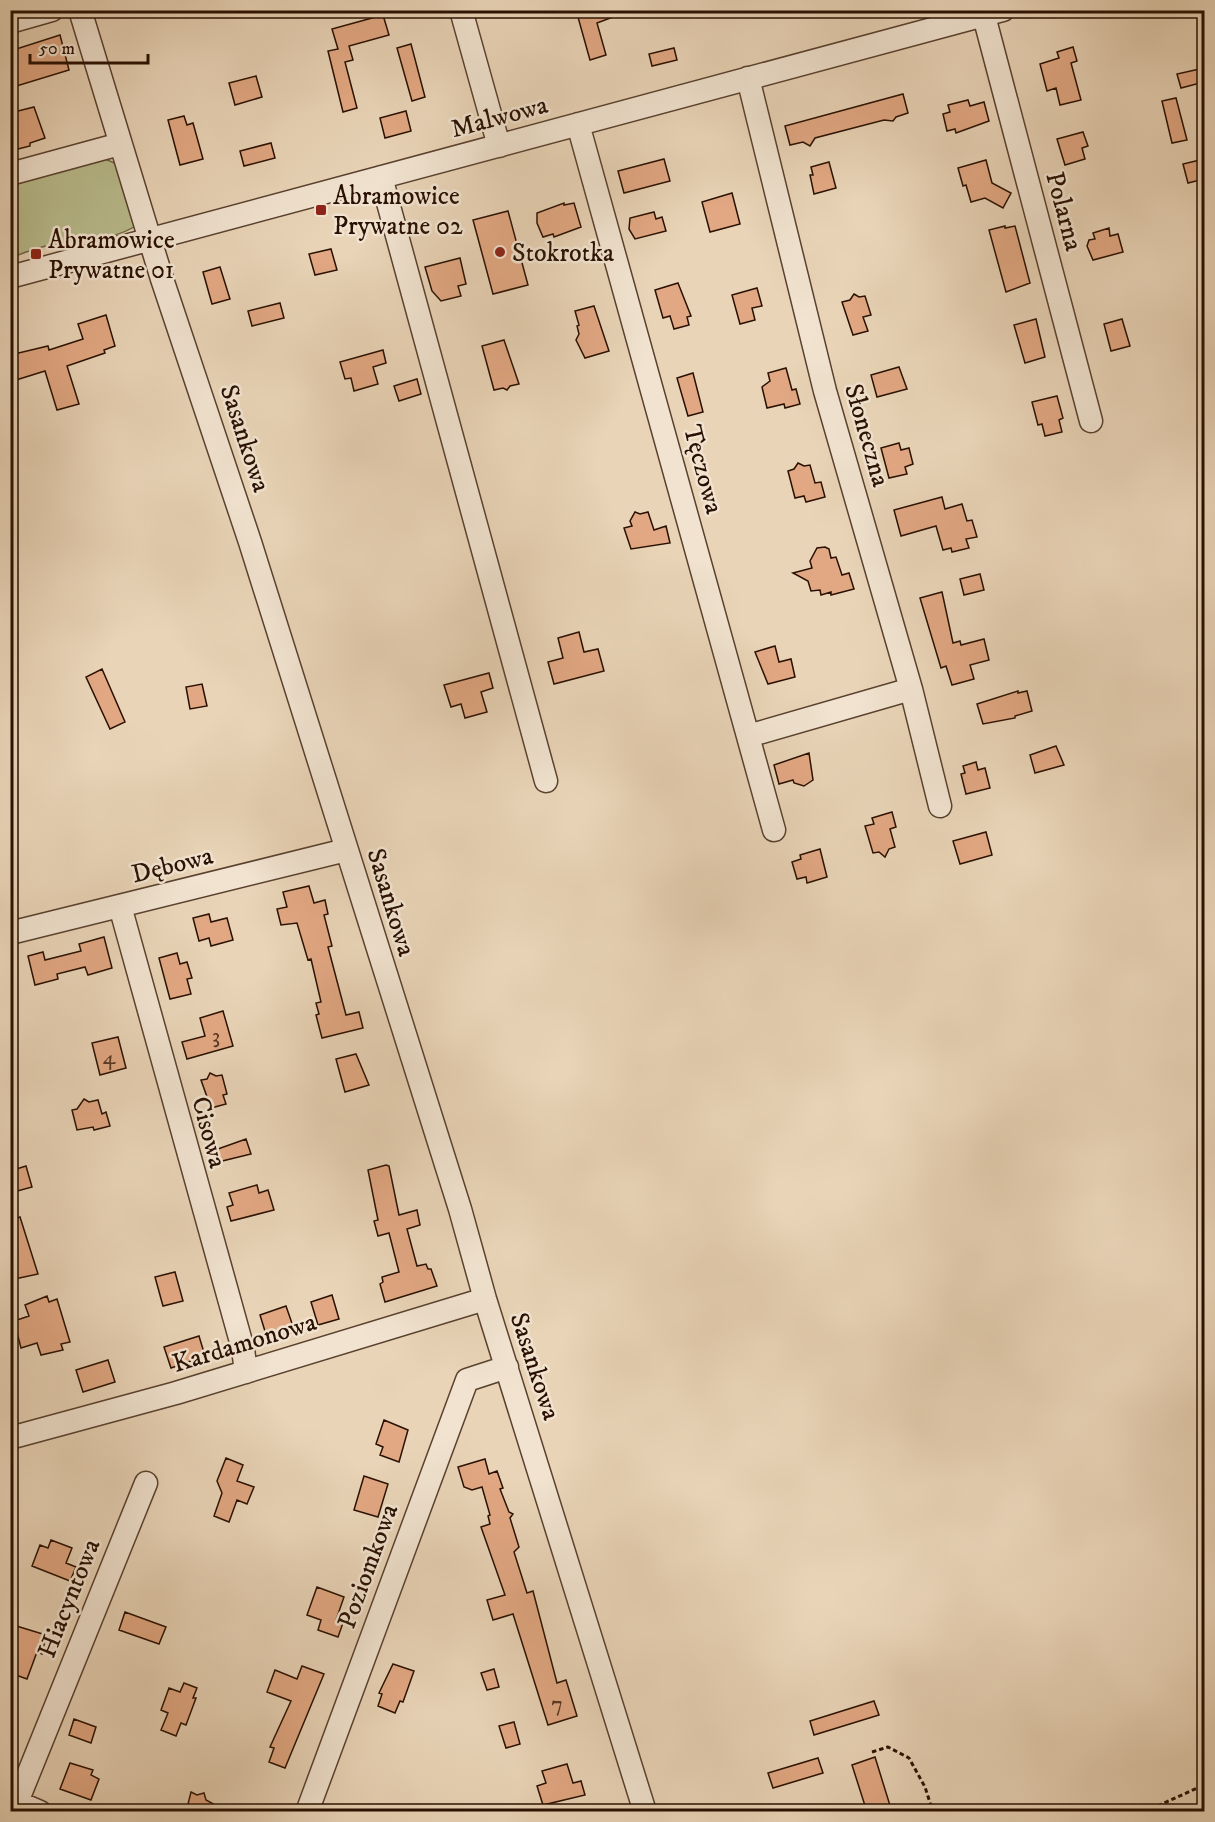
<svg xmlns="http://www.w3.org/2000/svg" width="1215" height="1822" font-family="'IM FELL DW Pica',serif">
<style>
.green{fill:#b9bc8d;stroke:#716648;stroke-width:1.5}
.building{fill:#e2a883;stroke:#291002;stroke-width:1.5}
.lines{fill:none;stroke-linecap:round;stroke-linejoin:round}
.minor-casing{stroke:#59412f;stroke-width:25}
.path{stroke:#291002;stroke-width:3;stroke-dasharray:4.5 3;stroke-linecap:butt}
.minor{stroke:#f1e3d0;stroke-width:22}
.poi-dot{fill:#8f2418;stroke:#f1e3d0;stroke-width:2}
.labels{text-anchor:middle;stroke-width:5;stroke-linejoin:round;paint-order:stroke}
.number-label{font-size:22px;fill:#573622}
.street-label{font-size:26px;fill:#291002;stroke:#f1e3d0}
.poi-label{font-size:26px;fill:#291002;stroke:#f1e3d0;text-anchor:start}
</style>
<rect width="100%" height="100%" fill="#e9d4b7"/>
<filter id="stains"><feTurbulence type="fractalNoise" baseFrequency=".00333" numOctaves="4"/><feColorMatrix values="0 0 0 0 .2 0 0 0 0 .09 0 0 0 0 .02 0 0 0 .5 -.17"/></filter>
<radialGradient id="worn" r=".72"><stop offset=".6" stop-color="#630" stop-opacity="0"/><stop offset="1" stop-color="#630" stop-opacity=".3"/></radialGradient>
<path class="green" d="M98,156L117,164L137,225C113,241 88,238 60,243C43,246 27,251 11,258V181Z"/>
<path class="building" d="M576,10H621V14L597,23L606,55L590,60Z
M383,15L389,35L349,46L353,60L345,62L357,108L343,112L328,51L338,49L332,29Z
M60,35L69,70L10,88V51Z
M411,44L425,97L412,101L397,48Z
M1073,47L1077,61L1071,63L1081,100L1060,105L1056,88L1047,91L1040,64L1059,58L1057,52Z
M674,48L677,60L652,66L649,54Z
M1204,68V82L1181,88L1177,74Z
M256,76L262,97L235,105L229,83Z
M903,94L908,113L896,117L893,121L884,120L815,138L810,146L803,142L790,145L785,126Z
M1176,98L1187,140L1172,143L1162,101Z
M968,100L970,106L984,102L989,121L956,133L955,129L947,131L943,114L950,112L948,105Z
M34,107L45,138L30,143V146L10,151V113Z
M406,111L411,131L385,138L380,118Z
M184,116L187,125L193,123L203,159L180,165L168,120Z
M1083,132L1088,146L1082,148L1085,159L1065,165L1057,139Z
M271,143L275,158L244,166L240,151Z
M664,159L670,181L624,193L618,171Z
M1204,159V179L1188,183L1183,164Z
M986,160L992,183L1011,193L1003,208L985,198L971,202L966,185L963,186L958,168Z
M829,162L836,188L814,194L810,175H813L811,167Z
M732,193L740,224L710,232L702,202Z
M564,203V205L574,203L581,227L554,237L553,234L543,237L537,223V213Z
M508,211L528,285L493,294L473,220Z
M654,212L656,219L662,217L666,231L635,239L629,229L630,218Z
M1005,226V228L1015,226L1030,283L1006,292L989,230Z
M1109,228L1110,236L1118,234L1123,252L1093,260L1087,246L1089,240L1095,239L1093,233Z
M331,249L337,270L315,275L309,254Z
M460,258L466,284L458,286L461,296L441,301L432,291L425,267Z
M220,267L230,299L212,304L203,272Z
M678,283L691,316L687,317L689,325L674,329L670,316L663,318L655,290Z
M757,288L762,306L752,308L755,320L740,324L732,295Z
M854,294L859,297L865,296L871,315L863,317L868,331L853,335L842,302L850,300Z
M280,303L284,318L252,326L248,311Z
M594,306L609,351L585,358L576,340L579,334L577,326L579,325L575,311Z
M106,315L115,346L104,350L105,353L67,366L79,404L57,410L45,371L16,380L15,377L10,379V355L48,346L49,350L83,339L78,324Z
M1036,319L1045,357L1025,363L1014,325Z
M1122,319L1130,346L1111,351L1104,324Z
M504,340L519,384L510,386L507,390L503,388L494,390L482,346Z
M383,350L386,363L373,367L378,384L354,391L351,378L345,379L340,362Z
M899,367L907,389L877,397L871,375Z
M786,368L792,390L796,389L800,404L785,408L784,404L767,408L762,387L770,381L768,373Z
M693,373L703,412L688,416L677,378Z
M417,379L421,394L399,401L394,386Z
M1057,396L1063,418L1059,420L1062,432L1045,436L1042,424L1038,425L1032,402Z
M899,443L901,450L909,448L913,464L905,467L907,474L889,478L881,448Z
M798,463L804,466L810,465L815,483L821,482L825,497L806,502L804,496L795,498L788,471L794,469Z
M942,497L945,509L962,504L967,521L972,520L977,537L966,539L969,548L952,552L951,548L943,550L936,526L901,536L894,510Z
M635,512L640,514L648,512L654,530L666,526L670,543L631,549L624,528L632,526L630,521Z
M825,547L829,549L831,558L836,557L842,575L849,573L854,589L831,595V592L821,595L820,590L811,591L808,581L793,573L812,568L810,561L817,548Z
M980,574L984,590L964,595L960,579Z
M942,592L953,643L960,641L961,645L984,639L989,660L970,665L974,679L952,685L946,666L941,668L920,598Z
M579,632L584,652L598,649L604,671L554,684L548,662L563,658L558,638Z
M775,646L779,662L791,659L795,677L768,684L755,652Z
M102,669L125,722L110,729L86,677Z
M489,673L493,688L481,692L487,712L465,718L461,704L451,707L444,685Z
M202,684L207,706L190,709L186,687Z
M1018,691V693L1027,691L1032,711L1015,716V718L983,724L977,704Z
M1056,746L1064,765L1035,773L1030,755Z
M809,753L813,780L804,786L794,783L793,780L779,784L774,765Z
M976,762L978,770L985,768L990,788L966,794L961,774L965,773L963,766Z
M892,812L896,827L890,829L895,847L889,849L885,857L879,852L873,853L865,826L874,824L872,818Z
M986,832L992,855L960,864L953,841Z
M820,849L827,877L807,883L806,877L797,879L792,862L801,859L800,855Z
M309,886L314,903L325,900L328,914L324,915L332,946L328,947L346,1015L359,1012L363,1028L322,1038L316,1015L319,1014L316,1003L321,1002L311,959L308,960L297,923L281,925L277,909L287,907L283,892Z
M209,914L211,922L227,918L233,940L211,946L209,938L199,941L193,918Z
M104,937L112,968L88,975L85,967L57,974L58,979L35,985L28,956L43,952L45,960L81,951L79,944Z
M177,953L180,964L187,962L192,978L187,979L191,994L170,999L159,958Z
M223,1011L233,1046L187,1059L182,1042L205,1036L200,1018Z
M118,1037L126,1068L100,1075L92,1043Z
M356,1054L369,1085L345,1092L336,1059Z
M210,1073L216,1076L222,1075L227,1094L223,1095L226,1104L211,1108L201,1080L207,1079Z
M84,1099L89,1102L98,1100L102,1114L106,1112L110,1126L94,1130L93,1127L77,1130L72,1110L77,1109Z
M246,1139L251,1154L218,1162L215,1150Z
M386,1165L389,1166L399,1215L417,1210L420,1225L407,1229L417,1266L426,1264L428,1269H431L437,1286L385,1302L380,1284L383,1282L382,1277L399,1272L389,1233L378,1236L374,1221L378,1220L368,1170Z
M26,1166L32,1187L10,1193V1171Z
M257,1185L259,1193L268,1190L274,1210L231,1221L227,1207L233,1205L229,1193Z
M20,1217L38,1274L10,1280V1220Z
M175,1272L183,1301L163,1306L155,1277Z
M332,1295L339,1319L318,1325L311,1302Z
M47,1296L49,1302L57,1299L70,1342L61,1344L63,1350L41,1355L37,1343L21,1348L14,1321L29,1316L25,1305Z
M286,1306L295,1332L268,1341L260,1315Z
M199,1336L205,1356L171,1368L164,1347Z
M108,1360L115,1382L83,1392L76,1370Z
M384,1420L408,1430L399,1462L380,1455L383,1447L376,1444Z
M226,1458L243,1465L237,1481L254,1487L247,1504L237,1500L229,1522L214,1516L222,1493L217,1481Z
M485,1459L489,1474L497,1471L503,1488L500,1489L509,1512L513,1514L510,1518L519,1547L514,1552L527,1593L533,1591L557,1683L566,1680L577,1716L548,1725L513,1614L493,1620L487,1600L505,1595L481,1527L490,1524L488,1516L490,1515L482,1487L472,1490L464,1487L458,1467Z
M364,1476L388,1484L378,1517L354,1510Z
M51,1540L72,1548L66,1563L76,1567L70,1581L32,1566L40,1545L48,1548Z
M317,1587L344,1597L336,1620L343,1623L338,1637L318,1630L321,1620L307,1615Z
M125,1612L166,1627L159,1644L119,1630Z
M10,1624L46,1635L42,1654L37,1652L27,1679L10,1673Z
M393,1664L414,1671L403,1702L400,1701L395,1713L378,1706L382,1694L379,1693Z
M302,1666L324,1674L285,1768L269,1762L274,1748L270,1747L291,1701L267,1692L275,1670L297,1679Z
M494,1669L499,1687L487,1690L481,1673Z
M184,1683L197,1688L193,1698H196L186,1725L181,1723L176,1736L161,1730L168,1713L161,1710L169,1688L180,1692Z
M874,1701L879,1715L814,1735L810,1721Z
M74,1719L96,1727L91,1743L69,1735Z
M514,1722L520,1744L506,1748L499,1726Z
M875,1757L892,1812H867L852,1765Z
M818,1758L823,1773L773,1788L768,1773Z
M70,1763L93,1770L91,1775L99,1779L91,1800L60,1789Z
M567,1764L573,1783L581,1781L585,1795L543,1805L537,1786L546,1783L542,1771Z
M191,1792L197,1795L204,1793L206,1800L228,1812H186Z"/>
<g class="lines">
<defs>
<path id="minor" d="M80,10L162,279L250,542L460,1209L485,1299L645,1812
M461,10L499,146
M984,16L1091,421
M10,22L52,10
M748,78L825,391L911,689L940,806
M578,124L774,830
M10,174L120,144
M381,177L546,781
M10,277L1003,10
M748,736L911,689
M120,906L243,1349L246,1372
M10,933L346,850
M10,1438L176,1393L485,1299
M10,1799L40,1812
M17,1802L146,1483
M307,1812L467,1380L507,1367"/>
</defs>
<use href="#minor" class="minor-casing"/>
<path class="path" d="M872,1752L888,1747L909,1758L925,1787L933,1812
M1144,1812L1204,1785"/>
<use href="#minor" class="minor"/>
</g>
<g class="poi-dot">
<rect x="315" y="204" width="12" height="12" rx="3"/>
<circle cx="500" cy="252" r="6"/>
<rect x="30" y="248" width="12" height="12" rx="3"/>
</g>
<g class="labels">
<g class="number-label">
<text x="216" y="1043">3</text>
<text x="109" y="1064">4</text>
<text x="557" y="1711">7</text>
</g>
<g class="street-label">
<text transform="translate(499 116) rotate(-15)" y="9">Malwowa</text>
<text transform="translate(1065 211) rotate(75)" y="9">Polarna</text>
<text transform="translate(868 435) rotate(74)" y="9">Słoneczna</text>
<text transform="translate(246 438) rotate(72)" y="9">Sasankowa</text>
<text transform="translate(704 469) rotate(75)" y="9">Tęczowa</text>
<text transform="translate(172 864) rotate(-14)" y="9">Dębowa</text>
<text transform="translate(392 902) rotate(73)" y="9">Sasankowa</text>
<text transform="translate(210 1132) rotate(75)" y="9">Cisowa</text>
<text transform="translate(244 1342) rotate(-17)" y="9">Kardamonowa</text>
<text transform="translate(536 1366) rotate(72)" y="9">Sasankowa</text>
<text transform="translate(367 1566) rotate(-70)" y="9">Poziomkowa</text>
<text transform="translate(68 1598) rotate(-68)" y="9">Hiacyntowa</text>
</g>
<g class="poi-label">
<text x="333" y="204">Abramowice<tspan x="333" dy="30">Prywatne 02</tspan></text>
<text x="48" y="248">Abramowice<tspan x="48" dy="30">Prywatne 01</tspan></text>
<text x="512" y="261">Stokrotka</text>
</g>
</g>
<rect width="1215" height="1822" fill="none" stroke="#e9d4b7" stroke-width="36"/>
<rect x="12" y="12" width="1191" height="1798" fill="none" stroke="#291002" stroke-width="3"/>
<rect x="18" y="18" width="1179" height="1786" fill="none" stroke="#291002" stroke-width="1.5"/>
<path d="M30 54v9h118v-9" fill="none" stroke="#291002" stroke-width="3"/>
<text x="39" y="54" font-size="18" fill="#291002" stroke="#f1e3d0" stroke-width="4.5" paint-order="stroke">50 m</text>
<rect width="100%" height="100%" filter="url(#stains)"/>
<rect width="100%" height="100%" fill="url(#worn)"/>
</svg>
